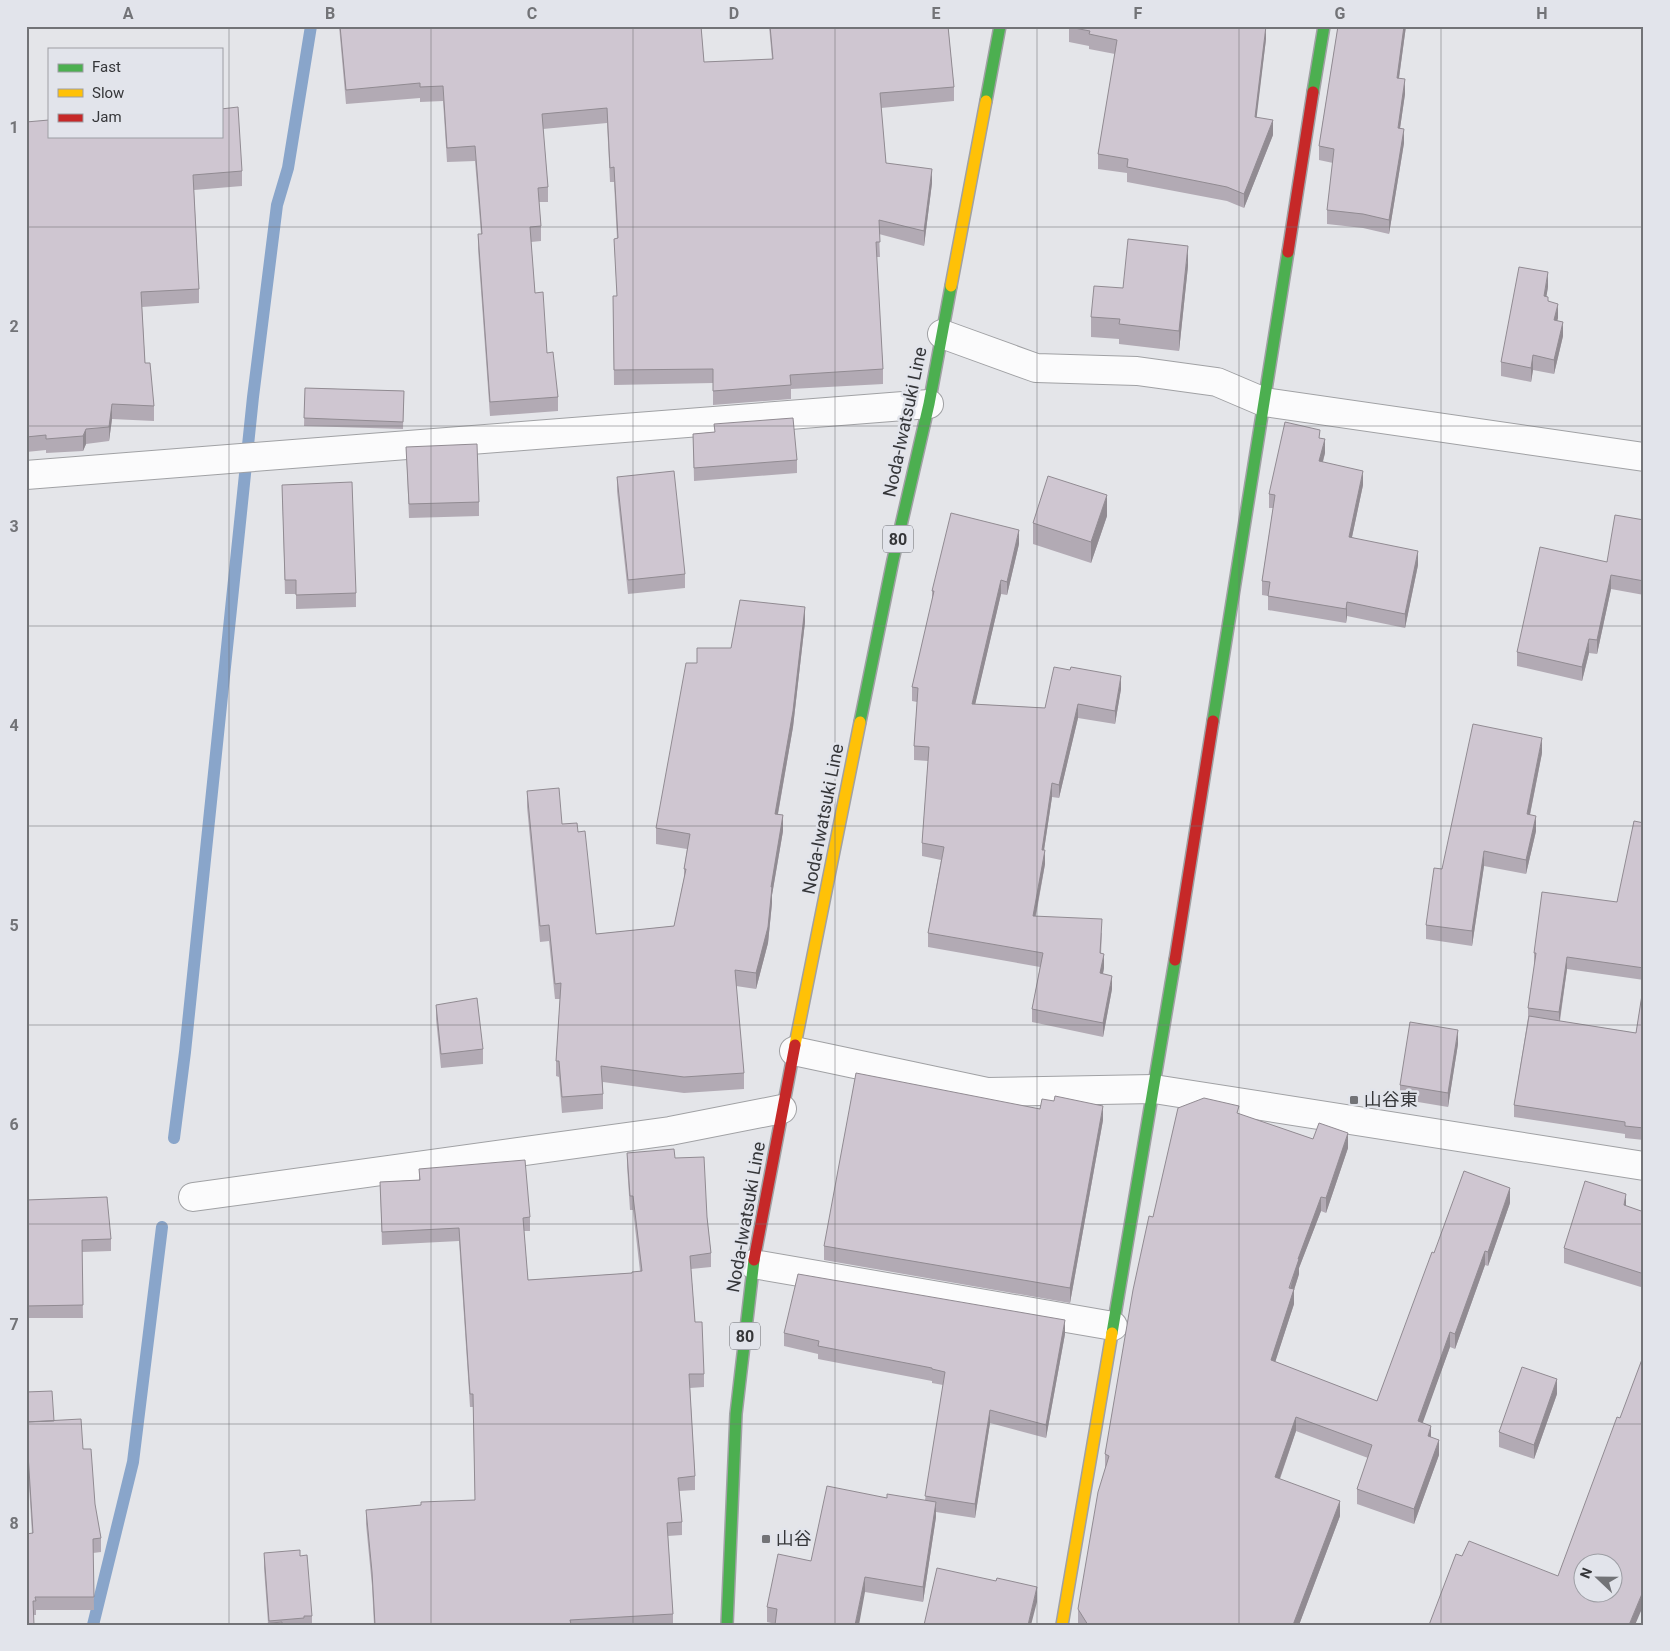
<svg xmlns="http://www.w3.org/2000/svg" width="1670" height="1651" font-family="Roboto,'Noto Sans JP',sans-serif">
<style>
.lines{fill:none;stroke-linecap:round;stroke-linejoin:round}
.stream{stroke:#89a5ca;stroke-width:12}
.street-casing{stroke:#a0a1a4;stroke-width:30}
.fast-casing{stroke:#a0a1a4;stroke-width:14}
.slow-casing{stroke:#a0a1a4;stroke-width:14}
.jam-casing{stroke:#a0a1a4;stroke-width:14}
.street{stroke:#fbfbfc;stroke-width:28}
.fast{stroke:#4caf50;stroke-width:11}
.slow{stroke:#ffc107;stroke-width:11}
.jam{stroke:#c62828;stroke-width:11}
.wall{fill:#b2aab4}
.shaded-wall{fill:#918b92}
.building{fill:#cfc6d1;stroke:#918b92;fill-rule:evenodd}
.grid{fill:none;stroke:#727377;stroke-width:1;stroke-opacity:0.55}
.poi-dot{fill:#727377;stroke:#e2e4eb;stroke-width:2}
.labels{text-anchor:middle;stroke-width:5;stroke-linejoin:round;paint-order:stroke}
.shield{fill:#e2e4eb;stroke:#696a6e;stroke-width:1}
.shield-label{font-size:16px;font-weight:bold;fill:#353639}
.street-label{font-size:18px;fill:#353639;stroke:#e2e4eb}
.poi-label{font-size:18px;fill:#353639;stroke:#e2e4eb;text-anchor:start}
.neatline{fill:none;stroke:#727377;stroke-width:2}
.grid-label{font-size:16px;text-anchor:middle;font-weight:bold;fill:#727377}
</style>
<rect width="100%" height="100%" fill="#e4e5e9"/>
<g class="lines">
<path class="stream" d="M174,1138L185,1052L253,397L277,205L288,168L311,26
M93,1625L133,1462L162,1227"/>
<defs>
<path id="street" d="M942,334L1036,368L1137,371L1217,382L1264,402L1644,457
M26,475L929,404
M794,1051L987,1092L1154,1089L1644,1166
M193,1197L670,1131L782,1109
M753,1264L1113,1326"/>
<path id="fast" d="M1313,92L1324,26
M986,101L1000,26
M1213,721L1288,252
M860,722L893,560L929,404L951,286
M1112,1333L1175,960
M727,1625L736,1414L754,1260"/>
<path id="slow" d="M951,286L986,101
M795,1045L860,722
M1062,1625L1112,1333"/>
<path id="jam" d="M1288,252L1313,92
M1175,960L1213,721
M754,1260L795,1045"/>
</defs>
<use href="#street" class="street-casing"/>
<use href="#fast" class="fast-casing"/>
<use href="#slow" class="slow-casing"/>
<use href="#jam" class="jam-casing"/>
<use href="#street" class="street"/>
<use href="#fast" class="fast"/>
<use href="#slow" class="slow"/>
<use href="#jam" class="jam"/>
</g>
<path class="wall" d="M339,26H701L704,62L772,59L769,26H948L954,87V101L881,108L886,163L932,183L924,246L879,234L880,257H876L883,369V384L791,389V399L713,405V383L614,385L613,296H617L614,239H617L614,182H610L607,123L543,129L548,187V202H539L541,226V241L531,242L535,293L547,353L558,397V411L490,416L478,249V234H481L475,161L447,162L443,101L420,102V98L346,104Z
M1069,26L1266,39L1256,117L1273,135L1244,208L1227,201L1127,182V173L1098,169V154L1115,54L1089,49V46L1069,42Z
M1338,26H1406L1399,78L1405,94L1400,128L1404,143L1389,234L1363,228L1327,224V210L1333,163L1319,160V146Z
M26,122L242,171V186L194,190L199,289V303L142,307L145,363L154,406V421L112,419L109,441L86,444L83,451L46,453V450L26,452Z
M1188,266L1179,351L1119,344V339L1091,337V317L1123,288Z
M1548,287L1546,297L1558,318L1557,320L1563,336L1554,374L1533,370L1531,382L1501,376V362Z
M305,388L404,391L403,429L304,426Z
M714,432L797,460V473L694,481L693,434Z
M1320,438L1325,453L1323,462L1363,485L1352,537L1418,565L1405,628L1347,616L1346,623L1268,610V596L1262,595V581L1273,508H1269V494Z
M406,447L479,502V516L409,518Z
M617,477L685,574V588L628,594L617,491Z
M282,485L356,593V607L296,609V594H285Z
M1107,516L1091,563L1033,544V523Z
M1644,520V595L1611,589L1597,654L1589,653L1582,681L1517,666V652L1607,562Z
M1019,544L1007,595L1001,594L975,704L1045,708L1121,689L1115,724L1078,718L1059,798L1052,797L1044,850L1045,864L1036,916L1102,933L1101,954L1104,968L1103,974L1112,989L1103,1037L1032,1022V1009L1040,967L928,947V933L941,860L922,856V843L928,761L914,760V746L917,702L912,701V687L932,603V591Z
M805,622L793,727L778,814L783,831L772,895V903L768,943L756,989L736,986L744,1073V1089L684,1093L603,1082V1109L562,1113L559,1077L556,1076V1061L560,999H555L549,941L540,942L527,807V791L562,824L578,832L596,934L674,926L684,878V869L687,849L656,844V828L697,663L731,648Z
M1542,753L1530,815L1536,831L1526,874L1484,866L1472,946L1426,939V925L1442,869Z
M1644,823V980L1567,969L1560,1021L1636,1033L1644,982V1140L1625,1138V1134L1514,1117V1105L1528,1018V1008L1535,965H1534V953L1617,902Z
M436,1005L483,1049V1064L441,1068L436,1019Z
M1458,1044L1448,1107L1400,1099V1085Z
M1040,1109L1103,1120L1070,1303L824,1260V1246Z
M1239,1114L1313,1139L1348,1148L1326,1213L1321,1211L1299,1268V1274L1294,1290V1304L1275,1362L1377,1401L1434,1253L1510,1203L1488,1266L1485,1265L1455,1349L1450,1347L1422,1423L1431,1438L1439,1455L1414,1524L1357,1504V1489L1368,1458L1296,1431L1280,1479L1340,1516L1299,1625H1078V1609L1105,1469V1454L1153,1217Z
M627,1153L675,1158L707,1217L711,1253V1267L691,1269L695,1322L704,1374V1387L690,1388L695,1476V1490L679,1491L682,1522V1535L668,1536L673,1614V1625H374L372,1586L366,1524V1510L475,1500L473,1407H470L459,1241L382,1245L380,1182L419,1180V1169L530,1217V1231H524L528,1280L632,1273L640,1271L633,1210H630L627,1166Z
M26,1200L111,1239V1251L82,1252L83,1318H26Z
M1626,1206L1644,1212V1288L1564,1263V1248Z
M784,1333L1065,1334L1046,1438L990,1423L975,1518L936,1512V1517L923,1602L865,1592L776,1624L767,1622V1607L811,1561L887,1498L925,1500L943,1385L932,1383V1381L818,1359V1354L784,1346Z
M26,1392L83,1449L101,1538V1552L93,1553L94,1610H36V1615H33L26,1625L32,1534L26,1436Z
M1557,1394L1534,1459L1499,1447V1432Z
M264,1553L312,1616V1625H251L268,1623L264,1568Z"/>
<path class="shaded-wall" d="M1266,26V39L1255,131V117Z
M1404,26H1406L1397,92V78Z
M1405,79V94L1398,142V128Z
M1273,120V135L1244,208V194Z
M1404,129V143L1389,234V220Z
M932,169V183L924,246V231Z
M1188,246V266L1179,351V331Z
M1548,272V287L1544,311V296Z
M1558,304V318L1554,334V320Z
M1563,322V336L1554,374V360Z
M1533,355V370L1531,382V368Z
M112,404V419L109,441V427Z
M86,429V444L83,451V436Z
M1325,439V453L1319,475V461Z
M1363,471V485L1349,551V537Z
M1107,495V516L1091,563V542Z
M1019,530V544L1007,595V582Z
M1418,551V565L1405,628V614Z
M1611,575V589L1597,654V640Z
M1001,580V594L972,718V704Z
M1347,602V616L1346,623V609Z
M805,607V622L793,727L775,830V814Z
M1589,639V653L1582,681V667Z
M1121,676V689L1115,724V711Z
M1078,704V718L1059,798V785Z
M1542,738V753L1527,829V814Z
M1052,783V797L1042,863V850Z
M783,815V831L772,895V903L768,943L756,989V973Z
M1536,816V831L1526,874V860Z
M1045,850V864L1033,929V916Z
M1484,851V866L1472,946V931Z
M1104,954V968L1100,987V973Z
M1567,957V969L1559,1024V1012Z
M1112,976V989L1103,1037V1023Z
M1458,1030V1044L1448,1107V1093Z
M1103,1106V1120L1070,1303V1288Z
M1348,1133V1148L1326,1213V1198Z
M1510,1188V1203L1488,1266V1252Z
M1626,1194V1208L1624,1205Z
M1321,1197V1211L1299,1268V1274L1294,1290V1304L1271,1375V1360L1298,1259Z
M1485,1251V1265L1455,1349V1334Z
M1065,1320V1334L1046,1438V1425Z
M1450,1332V1347L1418,1436V1421Z
M1557,1379V1394L1534,1459V1445Z
M990,1410V1423L975,1518V1504Z
M1296,1417V1431L1275,1492V1477Z
M1431,1426V1441L1428,1436Z
M1439,1440V1455L1414,1524V1509Z
M1340,1501V1516L1299,1625H1293Z
M936,1502V1517L923,1602V1587Z
M865,1577V1592L859,1625H855Z
M1037,1587V1602L1031,1625H1028Z
M1644,1589V1604L1635,1625H1629Z"/>
<path class="building" d="M340,26H701L704,62L773,59L770,26H948L954,87L880,93L886,163L932,169L924,231L879,220L880,242H876L883,369L790,375L791,385L713,391V369L614,370L613,296H617L614,239L618,238L614,167L610,168L607,108L542,114L548,187L538,188L541,226L530,227L535,293L543,292L547,353L553,352L558,397L490,402L478,234H482L475,146L447,148L443,86L420,87V83L346,90Z
M1069,26H1266L1255,117L1273,120L1244,194L1227,187L1127,167L1128,159L1098,154L1117,40L1089,34L1090,31L1069,27Z
M1338,26H1404L1397,78L1405,79L1398,128L1404,129L1389,220L1363,214L1327,210L1334,149L1319,146Z
M238,107L242,171L193,175L199,289L141,292L145,363H150L154,406L112,404L109,427L86,429L83,436L46,439V435L26,437V122L49,120V136H221V109Z
M1128,239L1188,246L1179,331L1119,324L1120,319L1091,317L1094,286L1123,288Z
M1519,267L1548,272L1544,296L1548,297V301L1558,304L1554,320L1563,322L1554,360L1533,355L1531,368L1501,362Z
M305,388L404,391L403,422L304,418Z
M793,418L797,460L694,468L693,434L715,432L714,424Z
M1285,422L1320,430L1319,438L1325,439L1319,461L1363,471L1349,537L1418,551L1405,614L1347,602L1346,609L1268,596L1270,582L1262,581L1275,495L1269,494Z
M477,444L479,502L409,504L406,447Z
M674,471L685,574L628,580L617,477Z
M1048,476L1107,495L1091,542L1033,523Z
M352,482L356,593L296,595V580H285L282,485Z
M951,513L1019,530L1007,582L1001,580L972,704L1045,708L1054,667L1070,670L1071,667L1121,676L1115,711L1078,704L1059,785L1052,783L1042,850H1045L1033,916L1102,919L1100,953L1104,954L1100,973L1112,976L1103,1023L1032,1009L1043,953L928,933L944,847L922,843L929,747L914,746L918,688L912,687L934,591H932Z
M1615,515L1644,520V581L1611,575L1597,640L1589,639L1582,667L1517,652L1540,547L1607,562Z
M740,600L805,607L793,711L775,814L783,815L771,887H772L768,927L756,973L735,970L744,1073L684,1077L601,1066L603,1094L562,1097L559,1061H556L561,983L555,984L549,925L540,926L527,791L559,788L562,824L577,823L578,832L585,831L596,934L674,926L686,869H684L690,834L656,828L686,663H697V648H731Z
M1473,724L1542,738L1527,814L1536,816L1526,860L1484,851L1472,931L1426,925L1434,868L1442,869Z
M1634,821L1644,823V968L1567,957L1559,1012L1528,1008L1536,953H1534L1542,892L1617,902Z
M1644,982V1128L1625,1126V1122L1514,1105L1529,1016L1636,1033Z
M477,998L483,1049L441,1054L436,1005Z
M1410,1022L1458,1030L1448,1093L1400,1085Z
M856,1073L1040,1109L1042,1099L1054,1101L1055,1096L1103,1106L1070,1288L824,1246Z
M1204,1098L1239,1106L1237,1113L1313,1139L1319,1123L1348,1133L1326,1198L1321,1197L1298,1259H1299L1289,1288L1294,1289L1271,1360L1377,1401L1432,1252L1434,1253L1464,1171L1510,1188L1488,1252L1485,1251L1455,1334L1450,1332L1418,1421L1431,1426L1428,1436L1439,1440L1414,1509L1357,1489L1372,1445L1296,1417L1275,1477L1340,1501L1293,1625H1088L1078,1609L1098,1492L1109,1456L1105,1454L1133,1290L1149,1216L1153,1217L1178,1108Z
M674,1149L675,1158L704,1157L707,1217L711,1253L690,1256L695,1322H702L704,1374H689L695,1476L678,1478L682,1522L667,1523L673,1614L570,1620L571,1624L375,1625L372,1572L366,1510L421,1505V1502L475,1500L473,1394H470L459,1228L382,1232L380,1182L420,1180L419,1169L525,1160L530,1217L523,1218L528,1280L632,1273V1272L642,1271L633,1196H630L627,1153Z
M1585,1181L1626,1194L1624,1205L1644,1212V1274L1564,1248Z
M107,1197L111,1239L82,1240L83,1305L26,1306V1200Z
M798,1274L1065,1320L1046,1425L990,1410L975,1504L925,1496L945,1372L932,1369V1368L818,1346L819,1341L784,1333Z
M1644,1354V1589L1629,1625H1429L1456,1554L1462,1556L1469,1541L1558,1576L1617,1417L1620,1418ZM1582,1564H1612V1594H1582Z
M1522,1367L1557,1379L1534,1445L1499,1432Z
M52,1391L54,1421L26,1422V1426V1392Z
M81,1419L83,1449H91L95,1504L101,1538L93,1539L94,1597H35L36,1601H33L34,1625H26V1534L33,1533L26,1422Z
M827,1486L887,1498V1494L936,1502L923,1587L865,1577L855,1625H775L777,1609L767,1607L778,1554L811,1561Z
M300,1550V1556L307,1555L312,1616H304V1618L269,1621L264,1553Z
M937,1568L996,1581L997,1578L1037,1587L1028,1625H924Z
M282,1622V1625H251Z"/>
<path class="grid" d="M229,26V1625M431,26V1625M633,26V1625M835,26V1625M1037,26V1625M1239,26V1625M1441,26V1625M26,227H1644M26,426H1644M26,626H1644M26,826H1644M26,1025H1644M26,1224H1644M26,1424H1644"/>
<g class="poi-dot">
<rect x="1349" y="1095" width="10" height="10" rx="2.5"/>
<rect x="761" y="1534" width="10" height="10" rx="2.5"/>
</g>
<g class="labels">
<g class="shield">
<rect x="883" y="525.5" width="30" height="27" rx="4"/>
<rect x="730" y="1322.5" width="30" height="27" rx="4"/>
</g>
<g class="shield-label">
<text x="898" y="545">80</text>
<text x="745" y="1342">80</text>
</g>
<g class="street-label">
<text transform="translate(905 422) rotate(-78)" y="6">Noda-Iwatsuki Line</text>
<text transform="translate(823 819) rotate(-79)" y="6">Noda-Iwatsuki Line</text>
<text transform="translate(746 1217) rotate(-80)" y="6">Noda-Iwatsuki Line</text>
</g>
<g class="poi-label">
<text x="1364" y="1106">山谷東</text>
<text x="776" y="1545">山谷</text>
</g>
</g>
<rect width="1670" height="1651" fill="none" stroke="#e2e4eb" stroke-width="55"/>
<rect x="48" y="48" width="175" height="90" fill="#e2e4eb" stroke="#9d9ea4"/>
<rect x="58" y="64" width="25" height="8" fill="#4caf50" stroke="#9d9ea4"/>
<text x="92" y="72" font-size="15" fill="#353639">Fast</text>
<rect x="58" y="89" width="25" height="8" fill="#ffc107" stroke="#9d9ea4"/>
<text x="92" y="98" font-size="15" fill="#353639">Slow</text>
<rect x="58" y="114" width="25" height="8" fill="#c62828" stroke="#9d9ea4"/>
<text x="92" y="122" font-size="15" fill="#353639">Jam</text>
<g transform="translate(1598 1578) rotate(292)"><circle r="24" fill="#e2e4eb" stroke="#9d9ea4"/>
<path d="M0-4L9 19L0 12L-9 19Z" fill="#727377"/>
<text y="-8" font-size="14" font-weight="bold" text-anchor="middle" fill="#353639">N</text>
</g>
<rect x="28" y="28" width="1614" height="1596" class="neatline"/>
<g class="grid-label">
<text x="128" y="19">A</text>
<text x="330" y="19">B</text>
<text x="532" y="19">C</text>
<text x="734" y="19">D</text>
<text x="936" y="19">E</text>
<text x="1138" y="19">F</text>
<text x="1340" y="19">G</text>
<text x="1542" y="19">H</text>
<text x="14" y="133">1</text>
<text x="14" y="332">2</text>
<text x="14" y="532">3</text>
<text x="14" y="731">4</text>
<text x="14" y="931">5</text>
<text x="14" y="1130">6</text>
<text x="14" y="1330">7</text>
<text x="14" y="1529">8</text>
</g>
</svg>
